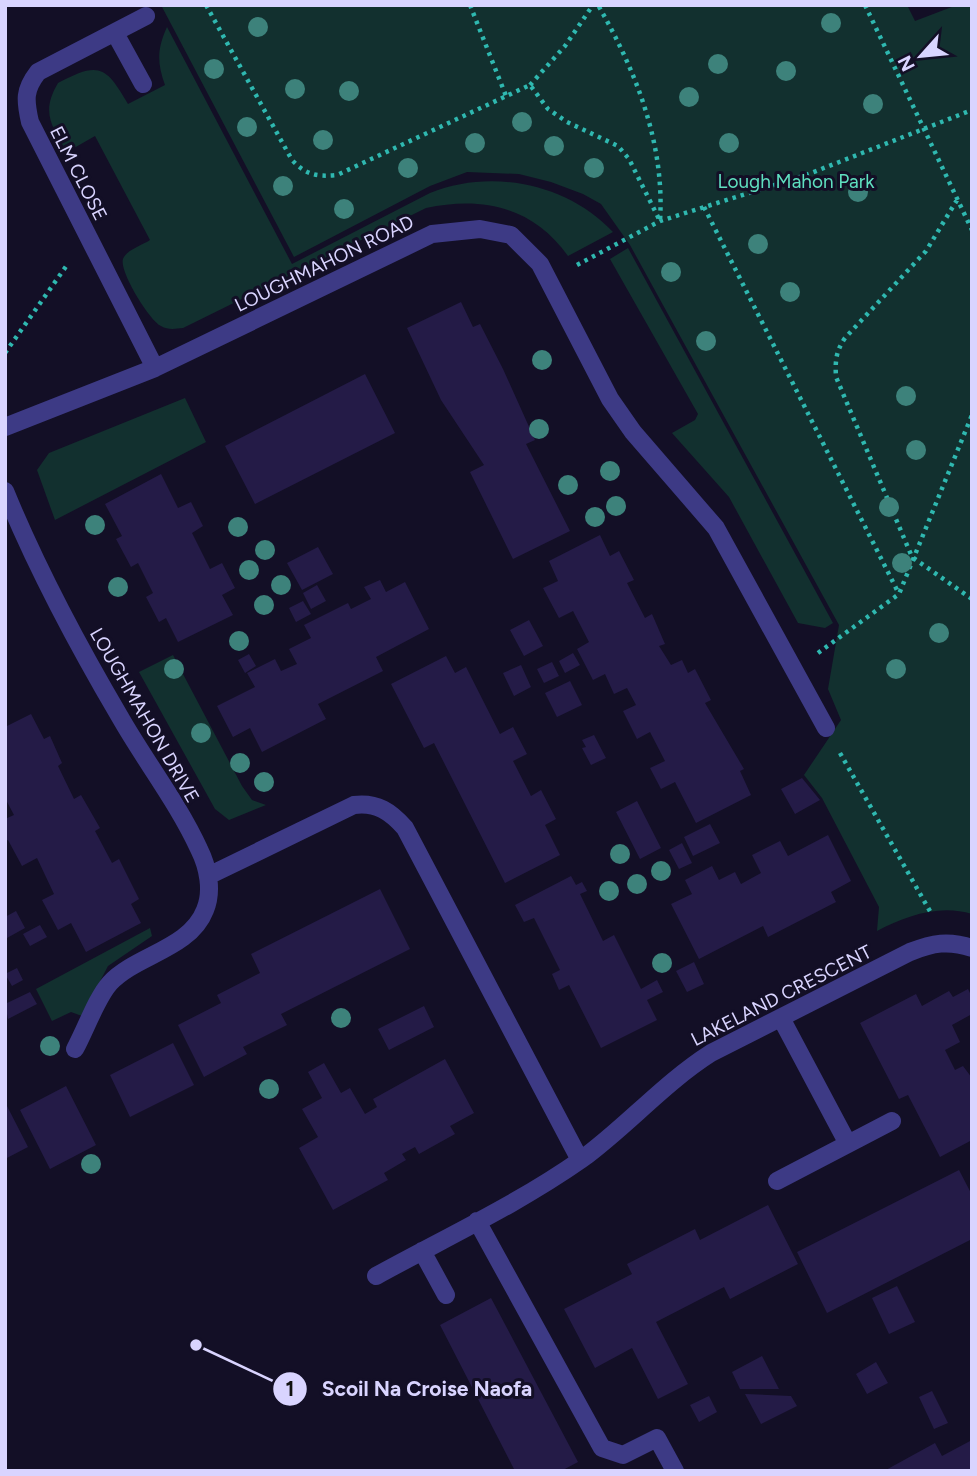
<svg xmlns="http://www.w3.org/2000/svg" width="977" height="1476" font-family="Figtree,sans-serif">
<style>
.green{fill:#12302f}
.building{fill:#241b47}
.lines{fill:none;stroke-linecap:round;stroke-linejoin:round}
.path{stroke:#2fb8b0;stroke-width:4.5;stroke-dasharray:3.5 5;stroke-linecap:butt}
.minor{stroke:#3d3a85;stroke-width:18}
.tree{fill:#3d827b}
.labels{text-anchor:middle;stroke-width:6;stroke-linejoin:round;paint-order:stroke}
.street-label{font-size:19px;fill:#d9d4ff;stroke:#130f26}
.park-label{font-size:19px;fill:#5fe0c0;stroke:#130f26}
.leader{fill:none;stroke:#d9d4ff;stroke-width:2.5}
.callout-dot{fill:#d9d4ff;stroke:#130f26;stroke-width:2.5}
.mark-label{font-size:21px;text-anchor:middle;font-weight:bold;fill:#111}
.callout-label{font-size:21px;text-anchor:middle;font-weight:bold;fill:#d9d4ff;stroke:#130f26;stroke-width:6;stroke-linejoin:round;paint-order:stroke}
</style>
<rect width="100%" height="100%" fill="#130f26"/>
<path class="green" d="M161,5H907L915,21L957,5H972V914C939,904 906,916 877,931L879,907L822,798L804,775L841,720L828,689L839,625L630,245L601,204L583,194L551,182L519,174L467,172L430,186L294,257Z
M167,27L292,264L430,193C492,168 568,184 613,232L568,256C533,207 483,196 426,208L183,328C174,329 168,330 161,326C149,320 119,271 123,259C126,250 143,245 150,240L95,136L67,152C51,125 41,112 58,83C99,61 106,66 128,104L165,85C157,63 157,49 167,27Z
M628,248L833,623L825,628L798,623L729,497L672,433L695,420L698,414L610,259Z
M185,398L206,442L55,520L37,470L49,453Z
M173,655L242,786L252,800L266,805L229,820L215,809L139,672Z
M150,928L152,936L108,966L82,1016L71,1012L52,1021L36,989Z"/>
<path class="building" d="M461,302L473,327L480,324L503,369L535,440L526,444L570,531L513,559L470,472L484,465L441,400L407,328Z
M365,374L395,433L255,504L225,446Z
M161,474L178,508L191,502L203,526L192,533L210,569L222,563L235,588L222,595L233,615L178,642L166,618L159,622L146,597L153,593L138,563L131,567L116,539L122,536L105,504Z
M600,535L610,556L619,551L634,580L627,583L645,618L652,614L665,644L659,646L671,665L682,660L688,673L695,669L711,700L705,703L744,769L740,771L751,795L696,823L675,782L661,789L650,768L665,761L650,732L637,739L623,711L636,705L627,688L614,694L605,674L593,680L577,649L589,642L573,611L559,618L543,588L558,581L549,561Z
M318,547L333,574L302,590L287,563Z
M380,580L386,592L405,582L429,629L376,657L383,671L318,704L326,719L262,752L250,728L233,737L217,706L255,687L247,673L275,659L281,671L297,664L289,649L311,638L304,625L348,603L351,609L371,599L364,587Z
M317,585L326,601L311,609L303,593Z
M303,601L311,614L296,622L289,608Z
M529,620L543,646L524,656L510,630Z
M573,653L580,665L565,673L559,661Z
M249,654L256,666L245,673L238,660Z
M446,656L455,673L466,667L500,734L513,727L527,754L513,761L531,796L541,790L556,819L545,825L560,855L505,883L434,743L424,748L391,684Z
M552,662L559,676L544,683L537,669Z
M521,665L531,687L514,696L503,673Z
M570,681L582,705L557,717L545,693Z
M31,714L44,739L50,736L62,763L58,766L74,799L81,795L100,828L95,831L112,863L119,859L139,899L131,904L141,923L86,952L71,923L58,930L42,900L54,894L37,858L22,866L8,840L5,841V819L14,815L5,798V727Z
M594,735L606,758L591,765L582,748L586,747L582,740Z
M802,778L820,800L795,814L781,789Z
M637,801L661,848L640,859L616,812Z
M710,824L720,843L693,856L684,837Z
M828,835L851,881L831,892L836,902L768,937L763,926L699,959L671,904L692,894L685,880L712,866L719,880L735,872L741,884L761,873L752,855L780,841L788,856Z
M682,843L692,863L679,869L669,850Z
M571,876L576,885L582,882L587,891L580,894L603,941L614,935L641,989L657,980L663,992L647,1000L657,1020L601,1048L569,985L559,990L552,974L560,970L534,918L524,922L515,905Z
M380,889L410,949L281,1014L287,1025L243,1047L247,1054L204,1077L178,1025L221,1003L217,995L260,973L251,954Z
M16,911L25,928L7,938L5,917Z
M40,925L47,937L30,946L23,934Z
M694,962L704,984L687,992L676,971Z
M17,968L23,980L12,986L5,974Z
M968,989L972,997V1014L952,1025L960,1042L945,1050L955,1070L963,1066L972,1078V1140L940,1157L908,1095L899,1099L860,1023L916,994L922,1006L949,991L953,997Z
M30,992L37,1004L8,1019L5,1004Z
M424,1006L434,1027L389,1050L378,1029Z
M173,1043L194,1085L130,1117L110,1075Z
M445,1059L474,1113L450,1126L455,1134L419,1154L415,1147L402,1154L406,1160L384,1173L388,1180L333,1210L299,1148L318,1137L302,1109L322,1098L308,1072L324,1063L341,1093L350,1088L365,1114L377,1107L373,1099Z
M66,1086L96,1145L50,1169L20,1110Z
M7,1106L28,1147L5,1159V1107Z
M959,1170L972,1195V1239L827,1313L797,1252Z
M768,1205L798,1264L730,1299L724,1287L656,1322L688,1384L658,1399L632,1348L595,1368L564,1309L632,1274L627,1264L695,1229L700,1240Z
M897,1286L915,1322L889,1334L872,1298Z
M491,1298L578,1462L561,1471H515L440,1325Z
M762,1356L779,1389H740L732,1372Z
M876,1362L888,1383L867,1394L856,1374Z
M932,1391L948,1423L934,1429L919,1397Z
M745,1394L791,1396L797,1406L761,1424Z
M709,1396L717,1412L699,1422L690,1405Z
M972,1440V1471H884L935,1443L942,1456Z"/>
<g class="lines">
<path class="path" d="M206,5L292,160C306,175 317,177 337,175L530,85L548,109L567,122L618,146L629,159L660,221C665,144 636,71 598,5
M470,5L506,96
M865,5L972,230
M530,85L565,46L593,5
M957,200L926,251L845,338C836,351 835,361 836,377L912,557L972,599
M704,207L899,594
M577,265L660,221L806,175L972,110
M5,353L67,265
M818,653L899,594L972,415
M840,753L931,913"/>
<path class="minor" d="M146,16L38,72C24,90 25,100 30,122L155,368
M115,33L143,84
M5,427L155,368L432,234L480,229L511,235L540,264L610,399L633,432L716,528L826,728
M5,491C37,569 77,644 120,717C145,761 178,803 199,849C208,867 213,891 205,910C190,949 136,955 110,983C97,997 85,1031 75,1049
M208,876L354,805C377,802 391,812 405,828L580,1160
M781,1018L848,1144
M777,1181L892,1121
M477,1221L602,1448L623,1455L657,1438L675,1471
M422,1251L446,1295
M376,1276C445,1238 518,1204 582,1159C627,1126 664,1083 711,1053L910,952C933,943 948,940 972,948"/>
</g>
<g class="tree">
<circle cx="831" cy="23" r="10"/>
<circle cx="258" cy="27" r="10"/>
<circle cx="718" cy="64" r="10"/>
<circle cx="214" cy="69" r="10"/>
<circle cx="786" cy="71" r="10"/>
<circle cx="295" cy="89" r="10"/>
<circle cx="349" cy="91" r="10"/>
<circle cx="689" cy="97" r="10"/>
<circle cx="873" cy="104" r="10"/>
<circle cx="522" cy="122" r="10"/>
<circle cx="247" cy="127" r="10"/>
<circle cx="323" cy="140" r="10"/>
<circle cx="475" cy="143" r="10"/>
<circle cx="729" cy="143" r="10"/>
<circle cx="554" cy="146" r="10"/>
<circle cx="408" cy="168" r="10"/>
<circle cx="594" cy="168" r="10"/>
<circle cx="283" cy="186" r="10"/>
<circle cx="858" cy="192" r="10"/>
<circle cx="344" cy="209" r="10"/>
<circle cx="758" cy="244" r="10"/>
<circle cx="671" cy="272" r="10"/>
<circle cx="790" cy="292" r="10"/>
<circle cx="706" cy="341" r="10"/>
<circle cx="542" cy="360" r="10"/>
<circle cx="906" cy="396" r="10"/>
<circle cx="539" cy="429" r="10"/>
<circle cx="916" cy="450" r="10"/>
<circle cx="610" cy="471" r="10"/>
<circle cx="568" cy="485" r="10"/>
<circle cx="616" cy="506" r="10"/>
<circle cx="889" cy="507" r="10"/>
<circle cx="595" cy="517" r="10"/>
<circle cx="95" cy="525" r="10"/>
<circle cx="238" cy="527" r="10"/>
<circle cx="265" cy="550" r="10"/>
<circle cx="902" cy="563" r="10"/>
<circle cx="249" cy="570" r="10"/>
<circle cx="281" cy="585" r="10"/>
<circle cx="118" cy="587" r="10"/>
<circle cx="264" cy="605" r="10"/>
<circle cx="939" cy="633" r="10"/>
<circle cx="239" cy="641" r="10"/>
<circle cx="174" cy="669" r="10"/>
<circle cx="896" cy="669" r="10"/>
<circle cx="201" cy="733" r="10"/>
<circle cx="240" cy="763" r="10"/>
<circle cx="264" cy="782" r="10"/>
<circle cx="620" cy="854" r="10"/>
<circle cx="661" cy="871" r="10"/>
<circle cx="637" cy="884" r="10"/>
<circle cx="609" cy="891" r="10"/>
<circle cx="662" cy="963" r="10"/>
<circle cx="341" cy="1018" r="10"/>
<circle cx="50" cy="1046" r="10"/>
<circle cx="269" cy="1089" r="10"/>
<circle cx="91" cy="1164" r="10"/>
</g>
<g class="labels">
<g class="street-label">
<text transform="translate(79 173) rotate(63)" y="7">ELM CLOSE</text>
<text transform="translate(324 263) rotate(-26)" y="7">LOUGHMAHON ROAD</text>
<text transform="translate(145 715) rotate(60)" y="7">LOUGHMAHON DRIVE</text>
<text transform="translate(781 995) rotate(-27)" y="7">LAKELAND CRESCENT</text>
</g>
<g class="park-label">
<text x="796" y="188">Lough Mahon Park</text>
</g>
</g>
<path class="leader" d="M196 1345L290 1389"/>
<g class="callout-dot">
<circle cx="196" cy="1345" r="7"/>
<circle cx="290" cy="1389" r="18"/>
</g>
<g class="mark-label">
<text x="290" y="1396">1</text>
</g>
<g class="callout-label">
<text x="427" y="1396">Scoil Na Croise Naofa</text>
</g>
<rect width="977" height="1476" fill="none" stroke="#d9d4ff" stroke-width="14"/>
<g transform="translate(921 56) rotate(243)" stroke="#130f26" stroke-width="5" paint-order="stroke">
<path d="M0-5L12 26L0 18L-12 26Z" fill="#d9d4ff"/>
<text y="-10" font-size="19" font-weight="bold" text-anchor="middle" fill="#d9d4ff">N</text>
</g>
</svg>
